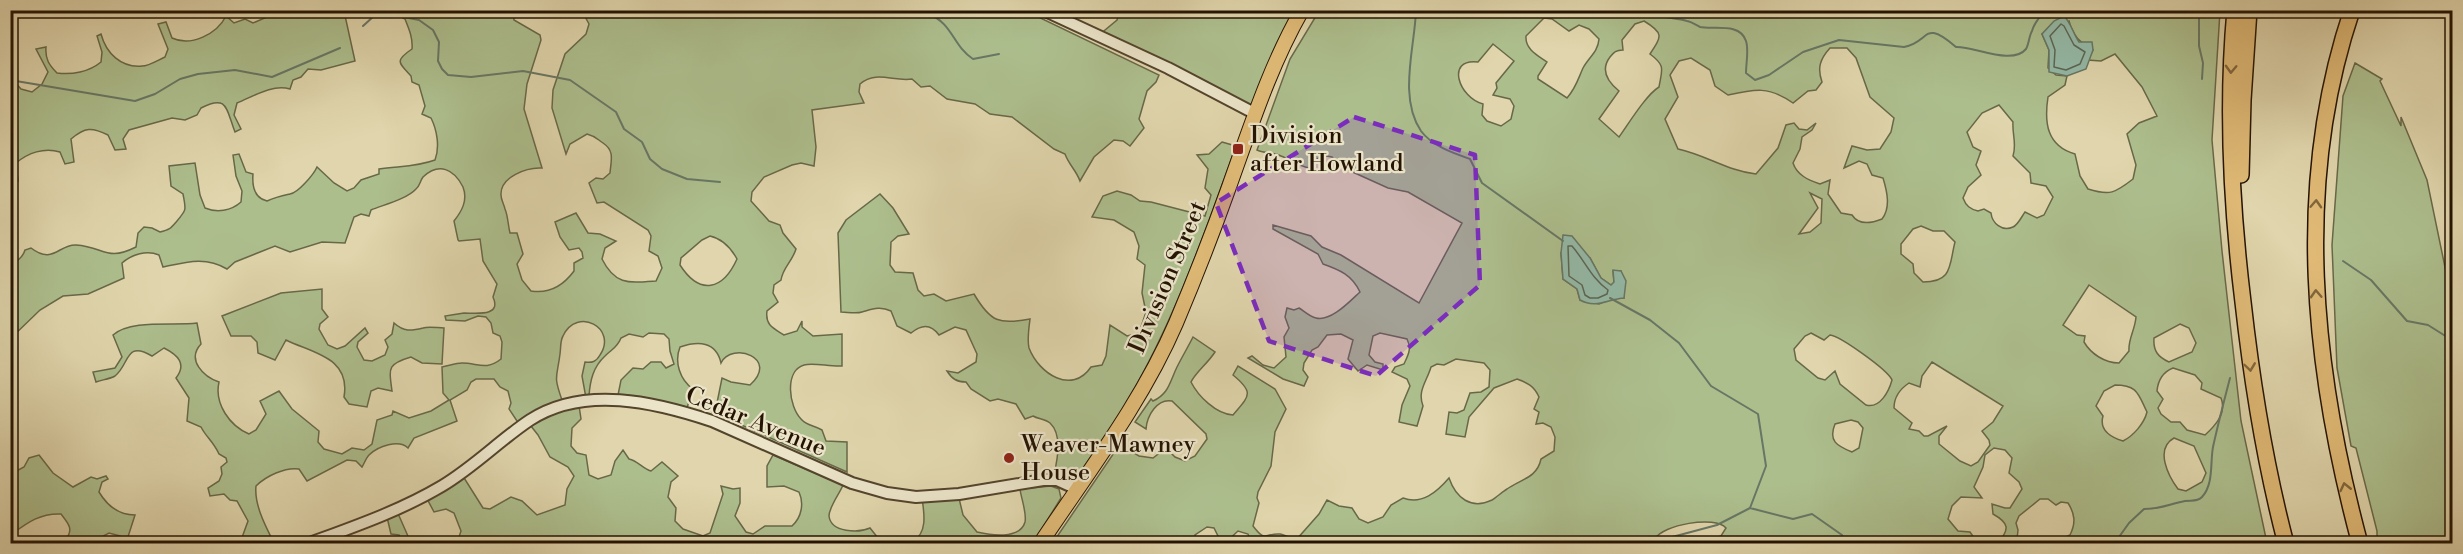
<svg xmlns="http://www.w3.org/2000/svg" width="2463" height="554" font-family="'Libre Bodoni',serif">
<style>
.green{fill:#adbe8d;stroke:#686848;stroke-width:1.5;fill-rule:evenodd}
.water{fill:#94b9a7;stroke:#677765;stroke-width:1.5}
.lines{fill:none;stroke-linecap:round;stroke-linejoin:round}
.shore{stroke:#5c6654;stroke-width:1.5}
.stream{stroke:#677765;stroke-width:2}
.tertiary-casing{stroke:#53442c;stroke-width:14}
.primary-casing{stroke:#241302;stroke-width:16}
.motorway-casing{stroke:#241302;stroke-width:18}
.tertiary{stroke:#ebe4c9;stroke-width:10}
.primary{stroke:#e0ba76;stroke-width:14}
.motorway{stroke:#e0ba76;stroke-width:15}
.oneway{stroke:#82663c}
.marked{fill:#7b2cbf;fill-opacity:0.2;stroke:#7b2cbf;stroke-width:4.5;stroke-dasharray:12 8;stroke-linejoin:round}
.poi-dot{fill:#8f2418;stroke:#ebe4c9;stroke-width:2}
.labels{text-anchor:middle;stroke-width:4.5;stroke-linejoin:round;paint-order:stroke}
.poi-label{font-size:24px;fill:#241302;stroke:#ebe4c9;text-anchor:start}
.street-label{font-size:24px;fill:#241302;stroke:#ebe4c9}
</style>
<rect width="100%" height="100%" fill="#e0d5ac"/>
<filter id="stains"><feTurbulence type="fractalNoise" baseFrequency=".00333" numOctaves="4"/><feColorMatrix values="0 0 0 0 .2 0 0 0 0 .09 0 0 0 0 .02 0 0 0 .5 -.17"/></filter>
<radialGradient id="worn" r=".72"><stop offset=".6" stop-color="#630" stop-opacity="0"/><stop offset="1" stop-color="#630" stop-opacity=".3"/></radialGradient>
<path class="green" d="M269,11H344L355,61L321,70L308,69L301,77L293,80L290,89C272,84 254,96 237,103L234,115L241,129L235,132C226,109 228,94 201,108L197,115L185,120L172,118L129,130L123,139L126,149L115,150L108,135C92,127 85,127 71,139L74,162L65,164L60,152C44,147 28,153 16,163L18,181L12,184L11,82L14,81L21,89L32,92L42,84L48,72L36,49L46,47C45,59 49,65 57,73C72,75 89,72 101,62L102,52L97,36L101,34C106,53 121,68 142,66C149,66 158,60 165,57L168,49L158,24L166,22L172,38C191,47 217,34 226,16L234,23L245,19L253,23L267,17Z
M385,11H513L514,20L540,35L541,40L527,84L524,109L542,168C527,167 500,177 501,195C501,200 504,204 505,209C508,216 508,225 510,233H517L523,254L517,264L522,280L531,291C550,294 563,286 574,271V263L583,258L582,252L579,248L569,250L560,237L555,222L576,213L588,233L600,234L616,241L605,248L602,259C615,285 628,283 656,281L662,268L658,256L649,251L651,236L648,230L604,202L597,203L589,183L596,178L603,179L610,173C611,160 615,151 603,143C597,139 595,136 587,134L570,144L566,154L552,108L553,90L565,54L586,34L589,24L582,11H1026L1159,75L1156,82L1147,91L1139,119L1144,128L1130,146L1123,141L1114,140L1094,157L1080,181C1076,170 1069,165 1065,154L1054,149L1012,117L990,114L975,104L947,99L930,86L921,87L912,79C894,82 876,70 860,84L859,92L864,103L812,110L816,147L814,166L801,163L792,165L764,177L752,192L751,201L769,221L780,225L783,233L796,249C792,262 783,267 781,280L774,285L773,293L778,302L767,311C765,325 773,328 784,335L797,331L802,321V327L813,336L842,334V366C830,367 813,362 804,365C784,371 789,407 801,419C807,426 814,425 822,430L826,441L847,442V472L712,412L717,403L722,378L731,382L750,385C780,358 732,341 721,363C716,341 698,341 680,347C674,362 680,380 693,389L686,411L618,395L621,380L633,368L643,369L651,362H661L666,368L674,364L670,351L669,339L664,334L649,333L643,337L629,334L621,338C617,348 612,349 605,356C593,367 590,381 589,396L586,398L582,376L585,362C592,363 596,362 600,355C618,328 577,306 563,336C560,341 561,348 560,354C557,378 553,375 562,400L578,399L581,419L572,428L571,446L577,453L586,455L589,475L598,479L611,475L615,461L623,450L629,459C638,461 642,468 651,471L662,462L678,476L671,482L668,497L676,508L675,521L683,529L703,536L710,533L723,494L721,486L733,489L740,488V503L735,516L746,532L753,534L765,526H792C802,517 804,503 799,492L784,486L767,487V466L773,455L843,485C840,493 829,507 829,516C831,533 859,533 870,528L878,538L913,541C928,533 924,512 922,498L958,494L963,515L977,532C990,535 1020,540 1025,522C1027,513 1021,498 1020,489L1051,486L1059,489L1061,498L1033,543H448L459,537L461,531L454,513L446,509L434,512L424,493L461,473L483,508L490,509L511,497L522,501L537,515L565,505L567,489L574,476L568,467L550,457L538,435L527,421L519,424L509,409L511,403L508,391L500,387L494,379H476L471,382L467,390L450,400L457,421L414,438L408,448C399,439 378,446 369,455C366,458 364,464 362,467L356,461L347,460L307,481L299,469C285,467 266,476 256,486C254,505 266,527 274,543H240L248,521L237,501L230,500L224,494L210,496L208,488L219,481L222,474L221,467L227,462L226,458L219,454C213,441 206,437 201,427L187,421L189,398L176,378C187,364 178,355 164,348L152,356C125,340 130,364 115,376C110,379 101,380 96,382L93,372L115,368L122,357L113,335C131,319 174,326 197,323L201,344C186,360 204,377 219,382C214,404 230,426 249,434L256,430L266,414L260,401L279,391L292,409L319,431L318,442L324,449L342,454L352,448L364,450L372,444L377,420L392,415L393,411L409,418L431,411L449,400L443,393L442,367C448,366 456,363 462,363C478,363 486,371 501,359L502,342L500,336L493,333L491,323L486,317L478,316L465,321L446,320L445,316C451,315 458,314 464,313C476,313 502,317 493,297L497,284L483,261L480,239L459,241L458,240L454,221C462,211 468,200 463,187C454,169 439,162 423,177C420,181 420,186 416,189C407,199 383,205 371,210L369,216L361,214L354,217L345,243L322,242L290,252L275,246L235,262L227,269C206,256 186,262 163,267L159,255C147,250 132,254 122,263L124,278L88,294L63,296L40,310L11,338V264C18,261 23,257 25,250L31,248C53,265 59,244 76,245C105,247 106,262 136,247L138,233L144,227L152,228L160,232C170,230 171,228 177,221C187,209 186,210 183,194L171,186L169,166L195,163L200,195L205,208C217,213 231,211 241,202L242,191L236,176L233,155L239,154L246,172L253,174C252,186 254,198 267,201C276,197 281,196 290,194C298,193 314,174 317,167L334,183L347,191L354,188L361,180L379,174V169C399,166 416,167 435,160C440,147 437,130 431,118L422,114L425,106L419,85L412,82L411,76C399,63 394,61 412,49C413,38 409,29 405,19L398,15L387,17ZM710,236C723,239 731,248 737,259C723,290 700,296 680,265L681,258L702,240Z
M1120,11H1297L1276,46L1263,76L1256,109L1099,35L1117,20Z
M1319,11H2220L2212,140L2222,251L2241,421L2267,543H2047L2052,538L2061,539L2070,535C2076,523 2075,514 2068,503L2061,502L2056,505L2048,499H2040L2019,516L2016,523L2018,530L2017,539L2021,543H1998C2010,529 2009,523 1993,514L1992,504L2005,508H2010L2022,489L2019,482L2009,473L2012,458L2005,450L1994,448L1985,455L1983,467L1974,487L1982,498L1961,497L1952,506L1948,519L1958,531L1970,532L1977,542L1981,543H1704L1721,536L1726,528C1715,515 1662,525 1655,539L1658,543L1677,537L1690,544H1252L1248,534L1238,531L1225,543L1222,544L1214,528L1207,527L1195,535V543L1052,544L1120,444L1139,456L1153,458L1166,448L1175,457L1185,461L1195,456L1207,439L1206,434L1172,401C1157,398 1147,416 1146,429L1135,422L1151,399L1153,401C1169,394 1170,381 1177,367C1182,357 1188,347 1193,337L1215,352C1208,363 1196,372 1191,382C1198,396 1216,414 1233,415C1249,396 1255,393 1233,375L1238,366L1275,389L1286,409L1275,432L1271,466L1258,492L1257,498L1259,503L1253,526C1266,543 1264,533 1280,534C1285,535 1291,538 1296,540L1319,514L1327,500L1339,506L1352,508L1359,519L1368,523L1383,517L1391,505L1403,498C1422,505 1437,492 1449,478C1456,498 1471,510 1492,500C1497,497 1502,492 1507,489C1521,479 1537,478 1541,459L1554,451L1555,437L1551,427L1543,423L1536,424L1539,412L1534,409L1539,397C1534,386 1528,383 1517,379L1494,388L1469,417L1465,437L1446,434L1449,412L1457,413L1464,410L1470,393L1481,392L1489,387L1490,370L1484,363L1456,359L1444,365L1437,364L1431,367C1427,381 1417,391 1423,406L1417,426L1399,422L1402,405L1410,386L1407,379L1392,372L1395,367L1404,364C1408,355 1412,349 1407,339L1380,333L1373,336L1369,355L1375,362L1383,364V370L1367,365L1358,371L1348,359L1353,340L1341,334L1327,335L1318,347L1312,350L1304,363L1303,370L1308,377L1304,386L1283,379L1248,358L1252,356L1263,365L1274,368L1286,357L1284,337L1289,328L1285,317L1287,308L1294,310L1299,308C1304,311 1310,317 1316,318C1331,322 1350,301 1360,292C1352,275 1340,270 1323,264L1318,254L1273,229V225L1311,236L1322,247L1341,255L1419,303L1462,223L1408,192L1388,188L1346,169L1332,157L1321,155L1309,168C1298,166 1291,160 1281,156C1273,152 1266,154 1257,150L1290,59ZM1544,18L1552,19L1569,31L1579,25L1589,29L1599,39C1598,52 1589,57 1583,68C1578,79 1576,88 1567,98L1538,79V76L1547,62C1537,55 1525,49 1526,36ZM1644,21C1664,33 1662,36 1650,54C1666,66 1662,69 1659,87C1646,95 1629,123 1619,137L1599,119L1619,91C1608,82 1600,70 1610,57C1614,52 1616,50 1623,50L1622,40L1635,24ZM2069,21C2073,37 2080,42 2093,50L2088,60L2101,61L2115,54L2142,87L2157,116L2139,123L2127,134L2136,165L2133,179C2115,193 2110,196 2088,189L2080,176L2075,154C2047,146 2044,123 2048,97L2065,85L2067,76L2056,75L2048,68L2049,50L2042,34ZM1493,44L1514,61L1496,83L1497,88L1493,95L1510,99L1514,106L1511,119L1501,126L1487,121L1482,115L1483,104C1459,98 1445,58 1478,62ZM1830,48H1847L1856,58L1870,97L1894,118L1891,132L1880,149L1867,150L1852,146L1844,168L1859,161L1867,164L1872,175L1883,178C1887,191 1891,208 1882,219C1872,223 1859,226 1852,215L1841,213L1828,194L1830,180L1820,184C1808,180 1797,175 1793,163L1800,149L1802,137L1812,130L1816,123L1807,130L1799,129L1794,123L1786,125L1778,148L1756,174C1728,171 1706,155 1678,149L1665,119L1678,97L1670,75L1679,61L1691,58L1710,70L1715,86L1728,95C1755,89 1769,86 1793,103L1808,91L1816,90L1822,82C1817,68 1820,59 1830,48ZM1999,105L2013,122C2012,134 2017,144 2013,156L2030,173L2031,183L2046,186L2053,197L2044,215L2037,218L2025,212C2022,216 2018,225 2013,227C2002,232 1992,223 1991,213L1984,209L1978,211C1970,209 1966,206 1963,198L1968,187L1981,175L1976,165L1981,151L1973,147L1967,132L1982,113ZM1810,193L1822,199L1821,223L1810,232L1799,234L1818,208ZM1921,226L1933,231H1944L1955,242C1949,265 1953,282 1923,282L1914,273L1913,264L1901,254V244L1913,229ZM1561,253L1590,258L1601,278L1611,285L1614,283L1613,271H1621L1624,298H1613L1599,304L1580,300L1577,289L1563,279ZM2089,285L2136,317C2135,330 2128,339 2129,351L2119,363C2105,363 2091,354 2084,342L2085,336L2077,335L2063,325ZM2180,324L2189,328L2196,343L2192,352L2169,362C2158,357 2153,351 2154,338ZM1811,333L1824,340L1830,335C1840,336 1888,370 1892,380C1889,391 1880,409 1866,405L1840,384L1835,371L1825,380L1818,378L1796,360L1794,349L1805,336ZM1932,362L2003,406L1993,422L1982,431L1989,440L1990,445L1978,462L1971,466L1960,461L1939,444V436L1947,426L1928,436H1924L1919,431L1909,429L1912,423L1894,408C1894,398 1900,389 1909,383L1920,387L1922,376ZM2173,368L2195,375L2202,383L2201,389L2221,398C2227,413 2215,426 2205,435L2187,430L2180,422H2171L2161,414L2158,408L2163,399L2157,391C2158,380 2163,372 2173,368ZM2115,385C2138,385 2138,394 2147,412C2144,424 2133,436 2123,441C2110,437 2099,430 2103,416L2096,406L2104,391ZM1851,420L1858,422L1863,428L1859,448L1852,452C1837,446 1828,441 1835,424ZM2174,438L2194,446L2206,473L2202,482L2186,491L2178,489C2169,477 2154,449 2174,438Z
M2355,63L2382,79L2380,81L2401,126V117L2427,180L2452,301V543H2377V531L2356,448L2351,446L2337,368L2332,245L2343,96Z
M1222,142L1236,146C1193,265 1154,380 1073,481L1054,475C1057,461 1063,435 1050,423C1045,419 1038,419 1033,416L1025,419L1016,404L998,399L990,401L971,389L966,382C957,382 952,379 947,371L958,373L976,362L977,354L966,330L955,327L939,335C930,323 921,325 911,333L897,326L891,311C880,306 873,309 862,312C856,314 847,312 841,312L838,233L846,220L880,194L893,208L909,234L898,236L891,242L890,265L895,272L913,273L918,290L924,296L934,294L946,301L974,294C991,323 999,324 1030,319C1029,327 1027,340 1029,348C1039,374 1072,395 1091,367L1102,365L1106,356L1110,325L1127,336L1139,333L1146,312L1142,293L1145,265L1137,259L1139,246L1134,232L1114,220L1092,217L1103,196L1117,191L1131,195L1140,201L1151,202L1205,216L1211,195L1205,188L1208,169L1197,155L1209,154Z
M322,289V309L328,317L320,324L319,329L328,345L337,349L345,346L365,328L368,333L358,342L357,347L364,360L372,361L385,355L388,347L385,340L392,334L394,323C404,332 411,331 423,328C429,326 438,328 444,328L442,364L422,363L411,357C387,364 389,368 392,391L378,388L371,391L367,407L349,404L344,397C351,357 312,353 286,340L275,360L258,353L257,342L251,336H231L222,316L281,293Z
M39,455L53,473L73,487L91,477L97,479L106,476L108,479L102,482L99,492C108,507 120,515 135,515L126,543L120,536L109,533L90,543H67L66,539C74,529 68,523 61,514C41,513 28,522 12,534L11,537V474L24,467L29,458Z
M396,509L411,543H404L399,535L391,534L386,513Z"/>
<path class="water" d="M2064,16C2071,23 2073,33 2079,42H2092L2093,50L2086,69L2067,76L2049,72V50L2042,34L2054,21Z
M1563,235L1572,236L1590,258L1601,278L1611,285L1614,282L1613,270L1621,271L1626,281L1624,298C1608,299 1596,309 1580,300L1577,289L1563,279L1561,253Z"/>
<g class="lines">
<path class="shore" d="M2061,24L2064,26L2074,45L2085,52L2080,64L2066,70L2054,67L2055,50L2050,36Z
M1568,246H1572C1585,261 1592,279 1608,290L1607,294L1598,298H1590L1585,295L1582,285L1569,276Z"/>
<path class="stream" d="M708,10L721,13L733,10
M783,10H797
M904,10C912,13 921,11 929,14C953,24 953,46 973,59L999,54
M1416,10C1415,47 1398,97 1421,131C1432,146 1453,153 1470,159L1482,183L1563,241
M1647,10C1661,19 1673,17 1687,21C1692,22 1696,25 1700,27C1713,30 1740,22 1746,41C1749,50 1746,63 1746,73L1755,80L1769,75L1803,52L1839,40L1904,47C1931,42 1922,18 1956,47C1974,46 2012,66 2026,49C2029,44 2029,36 2032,31C2034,23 2040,17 2045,10
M2199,10V46L2203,63L2202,79
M386,11L393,15L419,20L433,30L439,42L438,61L442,69L448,75L471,77L523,71L570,80L616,112L624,129L642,142L650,159L662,169L687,179L720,182
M363,26L374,16L386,10
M10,80L135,101L155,94L180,79L198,74L235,70L272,77L340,48
M2343,261L2371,280L2407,321L2428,325L2447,337L2452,336
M1610,298L1650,320L1679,343L1711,386L1758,414L1766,466L1750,508
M1646,544L1717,525L1750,508L1793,519L1812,514L1842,535L1846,544
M2114,544L2129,523L2144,509C2161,509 2169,504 2185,501C2192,500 2197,502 2202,497C2214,484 2210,462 2213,447C2218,424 2224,401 2230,378"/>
<defs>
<path id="tertiary" d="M1043,10L1168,68L1254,113
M307,544C353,527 400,511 442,486C474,467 500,440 530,420C584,385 655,402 712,421L852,483L887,493L916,497L959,494L1043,480H1057L1077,489"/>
<path id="primary" d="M1040,544C1088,472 1142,402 1176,323C1195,278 1213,232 1229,187C1251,126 1270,66 1302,10"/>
<path id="motorway" d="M2235,10C2226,108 2231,204 2243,302C2252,383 2265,464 2286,544
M2352,10C2293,185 2313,369 2360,544
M2241,175L2243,100L2249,10"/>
</defs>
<use href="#tertiary" class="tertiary-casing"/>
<use href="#primary" class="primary-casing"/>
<use href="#motorway" class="motorway-casing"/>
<use href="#tertiary" class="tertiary"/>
<use href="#primary" class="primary"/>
<use href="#motorway" class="motorway"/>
</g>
<defs><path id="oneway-chevron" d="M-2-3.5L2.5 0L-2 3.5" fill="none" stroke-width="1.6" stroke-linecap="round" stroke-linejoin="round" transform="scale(1.5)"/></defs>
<g class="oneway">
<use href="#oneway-chevron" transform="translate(2231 69) rotate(92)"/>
<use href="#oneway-chevron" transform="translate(2316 204) rotate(-87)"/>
<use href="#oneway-chevron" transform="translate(2316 294) rotate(-93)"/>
<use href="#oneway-chevron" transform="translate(2250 367) rotate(82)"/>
<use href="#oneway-chevron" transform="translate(2345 487) rotate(-103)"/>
</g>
<path class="marked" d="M1354,117L1475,155L1480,285L1376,376L1269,341L1216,203Z"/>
<g class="poi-dot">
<rect x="1232" y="143" width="12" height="12" rx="3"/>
<circle cx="1009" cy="458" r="6"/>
</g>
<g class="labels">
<g class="poi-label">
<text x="1250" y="143">Division<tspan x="1250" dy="28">after Howland</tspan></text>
<text x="1021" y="452">Weaver-Mawney<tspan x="1021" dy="28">House</tspan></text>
</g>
<g class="street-label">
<text transform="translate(1167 277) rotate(-67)" y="8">Division Street</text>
<text transform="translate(756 421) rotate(22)" y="8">Cedar Avenue</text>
</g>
</g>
<rect width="2463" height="554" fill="none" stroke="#e0d5ac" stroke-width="36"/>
<rect x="12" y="12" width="2439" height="530" fill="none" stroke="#241302" stroke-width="3"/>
<rect x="18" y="18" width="2427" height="518" fill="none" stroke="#241302" stroke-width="1.5"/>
<rect width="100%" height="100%" filter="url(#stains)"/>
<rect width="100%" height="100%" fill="url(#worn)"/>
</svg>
